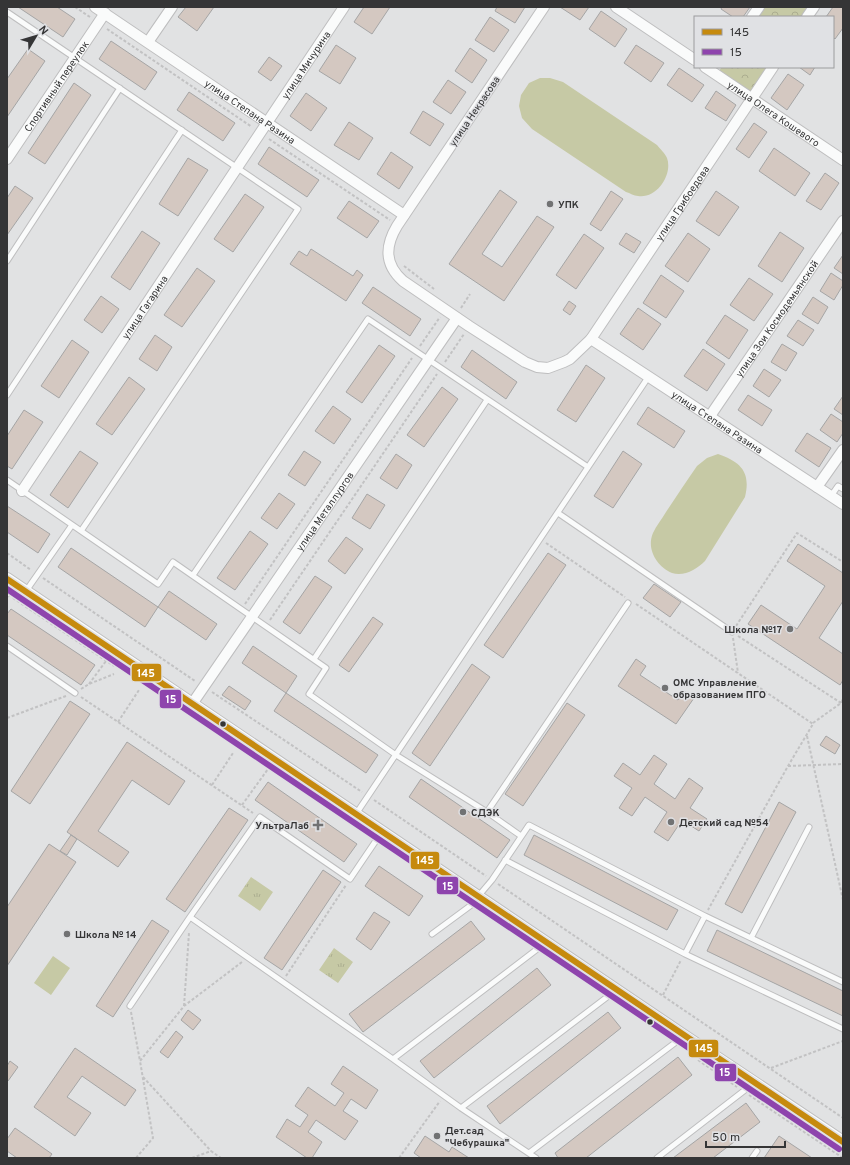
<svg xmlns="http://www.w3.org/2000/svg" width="850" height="1165" font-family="Overpass,sans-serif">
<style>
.grass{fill:url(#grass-tufts)}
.forest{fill:url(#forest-crowns)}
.garden{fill:#c6c9a5}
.building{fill:#d4c8c1;stroke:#a5a5a5}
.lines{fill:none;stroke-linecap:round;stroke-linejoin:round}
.service-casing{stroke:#bebebf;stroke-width:7}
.minor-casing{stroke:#bebebf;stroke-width:12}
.tertiary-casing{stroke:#bebebf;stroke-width:14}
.path{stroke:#c2c2c3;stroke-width:2;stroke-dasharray:3 2;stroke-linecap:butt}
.service{stroke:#fafbfb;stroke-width:5}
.minor{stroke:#fafbfb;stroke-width:10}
.tertiary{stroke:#fafbfb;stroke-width:12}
.bus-1-casing{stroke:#e0e1e4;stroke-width:9}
.bus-2-casing{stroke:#e0e1e4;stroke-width:9}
.bus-1{stroke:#c68a0e;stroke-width:6}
.bus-2{stroke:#8e44ad;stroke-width:6}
.poi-dot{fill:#717273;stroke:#e0e1e4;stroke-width:1.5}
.bus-dot{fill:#353536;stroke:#e0e1e4;stroke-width:1.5}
.labels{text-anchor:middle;stroke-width:3;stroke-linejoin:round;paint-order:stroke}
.street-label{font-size:10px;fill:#353536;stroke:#e0e1e4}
.poi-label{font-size:10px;font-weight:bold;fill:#353536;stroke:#e0e1e4;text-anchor:start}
.line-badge{stroke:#e0e1e4;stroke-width:1.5}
.badge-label{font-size:11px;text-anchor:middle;font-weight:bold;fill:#fff}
</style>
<defs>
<pattern id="grass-tufts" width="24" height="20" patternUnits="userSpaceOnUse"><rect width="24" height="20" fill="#c6c9a5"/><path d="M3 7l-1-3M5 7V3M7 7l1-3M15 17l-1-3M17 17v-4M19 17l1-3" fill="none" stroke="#abad8f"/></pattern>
<pattern id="forest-crowns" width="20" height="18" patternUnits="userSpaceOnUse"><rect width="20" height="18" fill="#c6c9a5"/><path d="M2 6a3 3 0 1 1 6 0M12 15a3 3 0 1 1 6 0" fill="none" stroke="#abad8f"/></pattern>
</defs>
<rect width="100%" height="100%" fill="#e1e2e3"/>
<path class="grass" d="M251,877L273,892L260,911L238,896Z
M334,948L353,962L338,983L319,970Z"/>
<path class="forest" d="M762,7H810L804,17H755Z
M722,67H770L751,94L718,72Z"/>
<path class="garden" d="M540,78H550L563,82L657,145C660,149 665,153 667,158C673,174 657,199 638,196C634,196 630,193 626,192L532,129L522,118L519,106L521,95L529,83Z
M718,454C741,462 751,472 745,497L705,561C697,569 684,577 672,573C657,567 646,549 653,533C656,526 662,519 666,512C676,497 686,482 697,466L707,458Z
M53,956L70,968L51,995L34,983Z"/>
<path class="building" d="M18,7H57L75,19L63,37Z
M186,7H214L197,31L178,17Z
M364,7H390L372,34L354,22Z
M497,7H525L515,23L495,11Z
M560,7H589L580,20Z
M722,7H750L743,17H733L721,9Z
M833,7H843V28L835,39L833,37V17H826Z
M601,11L627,29L615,47L589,29Z
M490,17L509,30L494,52L475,40Z
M111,41L157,72L145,90L99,59Z
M336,45L356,58L340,84L319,71Z
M636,45L664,63L651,82L624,63Z
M470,48L487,60L472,83L455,71Z
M28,49L45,61L7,117V79Z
M269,57L282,66L271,81L258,72Z
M799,67H815L810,75Z
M679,68L704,85L692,102L667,85Z
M788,74L804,85L787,110L771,98Z
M448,80L466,92L451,114L433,102Z
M74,83L91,95L45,164L28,153Z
M716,91L736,105L726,121L705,108Z
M189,92L235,123L223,141L177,110Z
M306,93L327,108L311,131L290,116Z
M423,111L444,124L430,146L410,133Z
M349,122L373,138L359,160L334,145Z
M754,123L767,132L749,158L736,149Z
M269,147L319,180L307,197L258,164Z
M774,148L810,173L795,196L759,171Z
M391,152L413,167L399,189L377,174Z
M188,158L208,170L178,216L159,204Z
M825,173L839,183L821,210L806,201Z
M15,186L33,198L7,235V198Z
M500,190L517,202L482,254L502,267L537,216L554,227L504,301L449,264Z
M611,191L623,199L601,231L590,224Z
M716,191L739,207L719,236L696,221Z
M245,194L264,207L233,252L214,239Z
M349,201L379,221L367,238L337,218Z
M142,231L160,243L130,290L111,277Z
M780,232L804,248L782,282L758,266Z
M626,233L641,242L634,253L619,244Z
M688,233L710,249L688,282L665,266Z
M584,234L604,248L576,289L556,275Z
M311,249L353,276L357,270L363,275L346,301L290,264L299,251L307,256Z
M843,255V274L834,268Z
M197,268L215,281L182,327L164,315Z
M831,273L843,281V285L834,300L820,291Z
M661,275L684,291L666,318L643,303Z
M749,278L773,294L754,321L730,305Z
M373,287L421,319L410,336L362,303Z
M101,296L119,309L102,333L84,320Z
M813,297L828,307L818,324L802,314Z
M569,301L576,306L570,315L563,310Z
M638,308L661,324L643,350L620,334Z
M725,315L748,330L729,359L706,343Z
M798,320L814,330L803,346L787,336Z
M155,335L172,347L157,371L139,359Z
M72,340L89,352L59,398L41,386Z
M782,344L797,353L786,371L771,362Z
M379,345L395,356L362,403L346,392Z
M703,349L725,364L707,391L684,376Z
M472,350L517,382L506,399L461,367Z
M586,365L605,378L576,422L557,410Z
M764,369L781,380L769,397L753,386Z
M129,377L145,389L112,435L96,424Z
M442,387L458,399L424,447L407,435Z
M748,395L772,410L762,426L738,410Z
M843,396V415L834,409Z
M333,406L351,419L334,444L315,431Z
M648,407L685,431L674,448L637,424Z
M24,410L43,422L12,469L7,466V436Z
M831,414L843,422V433L837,442L820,430Z
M807,433L831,448L819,467L795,451Z
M80,451L98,463L68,508L50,495Z
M304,451L321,462L305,486L288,475Z
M623,451L642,464L613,508L594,496Z
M396,454L412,465L397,489L380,478Z
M279,493L295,504L277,529L261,518Z
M367,494L385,505L370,529L352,518Z
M7,506L50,534L38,553L7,532Z
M250,531L268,544L235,590L217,578Z
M346,537L363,549L345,574L328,561Z
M798,544L843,573V601L819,638L843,654V680L840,685L748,624L761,605L797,629L825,586L787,561Z
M71,548L158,607L145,627L58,567Z
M548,553L566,565L503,658L484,645Z
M315,576L332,587L300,634L283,622Z
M654,584L681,602L670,617L643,598Z
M169,591L217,624L206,640L158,607Z
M11,609L95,665L81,685L7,635V614Z
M373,617L383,624L349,672L339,665Z
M253,646L297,676L286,693L242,663Z
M636,659L646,666L640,675L678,700L684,691L694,698L676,724L618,686Z
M472,664L490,677L430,766L412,753Z
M229,686L251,701L245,710L222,695Z
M286,693L378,755L366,773L274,711Z
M70,701L90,714L30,804L11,791Z
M567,703L585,715L523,806L505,794Z
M826,736L840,745L835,754L820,745Z
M127,742L185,781L169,805L132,780L98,831L129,852L118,867L67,832Z
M654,755L667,764L654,784L675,799L689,778L703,788L690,808L707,819L699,831L682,820L668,841L654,832L667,812L645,797L632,816L619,808L632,788L614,776L623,763L640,775Z
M421,779L510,840L497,858L409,797Z
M268,782L357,844L344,862L255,800Z
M779,802L796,812L742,913L725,904Z
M229,808L248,820L185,912L166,899Z
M71,835L77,839L67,855L60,851Z
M534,835L678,910L667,930L524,855Z
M49,844L76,862L7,966V907Z
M379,866L423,896L409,916L365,886Z
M323,870L341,882L282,970L264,958Z
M374,912L390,922L371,950L356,939Z
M152,920L169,931L113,1017L96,1006Z
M471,921L485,939L363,1032L349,1014Z
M717,930L843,991V1016L707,951Z
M537,968L551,985L434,1078L420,1061Z
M188,1010L201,1020L193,1030L181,1020Z
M608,1012L621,1028L500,1124L487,1106Z
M176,1031L183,1037L168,1058L160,1052Z
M75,1048L136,1090L125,1106L82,1076L67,1097L91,1113L75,1136L34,1107Z
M678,1057L692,1075L586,1158H558L555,1153Z
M10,1061L18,1067L8,1081L7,1080V1066Z
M343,1066L378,1090L366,1109L351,1099L343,1111L358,1121L345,1140L316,1120L308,1132L322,1142L312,1158H307L276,1137L287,1119L300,1127L308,1115L295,1106L308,1087L335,1106L344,1093L331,1084Z
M746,1103L760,1122L713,1158H673Z
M15,1128L52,1154L49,1158H17L7,1151V1139Z
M425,1136L449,1152L452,1147L469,1158H421L414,1153Z
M779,1136L812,1158H764Z"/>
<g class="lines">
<defs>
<path id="service" d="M7,12L298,209L81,531
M7,261L120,88
M7,395L182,130
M7,480L158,584L173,562L326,668L309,694L396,755L487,812
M831,496L838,486L843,489
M558,513L732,632
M193,575L368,319L588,467
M26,591L72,525
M7,594L14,584
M7,646L75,693
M314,659L487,400
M356,814L649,376
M383,833L375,842L350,879L260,817L190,917L393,1059
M521,836L487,812L628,603
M505,860L685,954
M705,916L685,954L843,1029
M432,934L470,906L492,880L529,825L705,916L843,982
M751,938L809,827
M130,1006L190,917
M461,1108L393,1059L536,950L547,944
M529,1153L684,1036
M536,1158L461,1108L615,991
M657,1158L754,1083
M752,1158L757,1151"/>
<g id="minor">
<path id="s1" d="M95,7L404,215"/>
<path id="s2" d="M544,7L397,226C385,246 384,264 403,281L469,326L525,362L537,367L548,368L564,362L570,359L591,339L773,67"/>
<path d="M616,7L695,60"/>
<path d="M752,17L759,7"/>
<path d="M807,17L814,7"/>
<path d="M148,42L172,7"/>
<path id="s3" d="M705,67L843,160"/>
<path id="s4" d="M7,159L105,13"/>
<path id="s5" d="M591,339L843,504"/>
<path id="s6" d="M710,416L843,221"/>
<path d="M817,487L843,450"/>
<path id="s7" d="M22,491L344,7"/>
<path id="s8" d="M192,704L457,318"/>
</g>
<path id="tertiary" d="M7,579L684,1036L843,1142"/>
</defs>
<use href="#service" class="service-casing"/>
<use href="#minor" class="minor-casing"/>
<use href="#tertiary" class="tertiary-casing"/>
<path class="path" d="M75,7L90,17
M107,29L252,127
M269,139L390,220
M404,266L434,289
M461,308L470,294
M420,346L440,317
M445,362L464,334
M546,543L625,597
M7,553L31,570
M43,578L195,681
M13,598L114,666
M245,604L412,358
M636,604L813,724L788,766L708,910
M270,620L437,374
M736,626L797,533L843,562
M738,636L841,703
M733,638L738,673
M89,684L106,661
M81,689L89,684L114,674
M212,692L362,792
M81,697L253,813
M7,718L66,696
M118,722L139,690
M813,723L841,703L843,699
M807,736L843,900
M788,766L843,764
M212,785L233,753
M374,800L486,876
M242,805L268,769
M498,884L843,1118
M286,976L346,885
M663,995L681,960
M184,1006L189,933
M131,1012L140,1061L184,1006L242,962
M698,1060L737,1087
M771,1068L843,1041
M143,1077L211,1151
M749,1095L843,1158
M136,1158L153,1138L140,1061
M192,1158L211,1151L221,1158
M399,1158L440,1101"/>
<use href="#service" class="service"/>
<use href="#minor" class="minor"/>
<use href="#tertiary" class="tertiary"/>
<defs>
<path id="bus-1" d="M7,579L843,1142"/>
<path id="bus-2" d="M7,589L839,1149"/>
</defs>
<use href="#bus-1" class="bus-1-casing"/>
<use href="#bus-2" class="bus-2-casing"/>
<use href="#bus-1" class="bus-1"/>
<use href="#bus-2" class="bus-2"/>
</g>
<g class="poi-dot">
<circle cx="550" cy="204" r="4"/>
<circle cx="790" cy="629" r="4"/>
<circle cx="665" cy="688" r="4"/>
<circle cx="463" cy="812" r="4"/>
<circle cx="671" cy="822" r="4"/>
<path d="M316 819h4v4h4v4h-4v4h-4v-4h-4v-4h4z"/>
<circle cx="67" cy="934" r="4"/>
<circle cx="437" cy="1136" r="4"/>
</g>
<g class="bus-dot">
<circle cx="223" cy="724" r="3.5"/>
<circle cx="650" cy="1022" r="3.5"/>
</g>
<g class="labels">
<g class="street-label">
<text dy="4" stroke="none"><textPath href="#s7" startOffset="512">улица Мичурина</textPath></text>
<text dy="4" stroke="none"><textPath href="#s4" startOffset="88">Спортивный переулок</textPath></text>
<text dy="4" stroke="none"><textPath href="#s1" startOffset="187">улица Степана Разина</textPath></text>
<text transform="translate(474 111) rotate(-56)" y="4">улица Некрасова</text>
<text dy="4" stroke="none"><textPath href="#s3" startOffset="83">улица Олега Кошевого</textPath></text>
<text dy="4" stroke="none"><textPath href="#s2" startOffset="712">улица Грибоедова</textPath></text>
<text dy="4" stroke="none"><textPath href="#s7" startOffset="221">улица Гагарина</textPath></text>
<text dy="4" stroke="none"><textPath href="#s6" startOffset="118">улица Зои Космодемьянской</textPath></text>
<text dy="4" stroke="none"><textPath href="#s5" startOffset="151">улица Степана Разина</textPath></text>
<text dy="4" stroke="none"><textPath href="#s8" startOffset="234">улица Металлургов</textPath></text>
</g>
<g class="poi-label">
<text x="558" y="208">УПК</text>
<text x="782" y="633" text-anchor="end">Школа №17</text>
<text x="673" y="686">ОМС Управление<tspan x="673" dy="12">образованием ПГО</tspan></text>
<text x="471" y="816">СДЭК</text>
<text x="679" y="826">Детский сад №54</text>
<text x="309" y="829" text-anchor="end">УльтраЛаб</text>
<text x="75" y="938">Школа № 14</text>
<text x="445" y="1134">Дет.сад<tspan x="445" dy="12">"Чебурашка"</tspan></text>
</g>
</g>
<g class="line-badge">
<rect x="131" y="663" width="31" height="19" rx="4" fill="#c68a0e"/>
<rect x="159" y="689" width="23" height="20" rx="4" fill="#8e44ad"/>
<rect x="410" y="851" width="30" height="19" rx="4" fill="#c68a0e"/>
<rect x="436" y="876" width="23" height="19" rx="4" fill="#8e44ad"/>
<rect x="688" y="1039" width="31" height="19" rx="4" fill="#c68a0e"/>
<rect x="714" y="1063" width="23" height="19" rx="4" fill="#8e44ad"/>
</g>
<g class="badge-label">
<text x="146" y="677">145</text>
<text x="171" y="703">15</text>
<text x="425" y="864">145</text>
<text x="448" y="890">15</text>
<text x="704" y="1052">145</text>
<text x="725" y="1076">15</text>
</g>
<rect width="850" height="1165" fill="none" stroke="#353536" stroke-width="16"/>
<rect x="694" y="16" width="140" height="52" fill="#e0e1e4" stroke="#9c9c9e"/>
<rect x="702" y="29" width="20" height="6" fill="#c68a0e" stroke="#9c9c9e"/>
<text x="730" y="36" font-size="12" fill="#353536">145</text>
<rect x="702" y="49" width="20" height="6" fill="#8e44ad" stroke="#9c9c9e"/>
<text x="730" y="56" font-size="12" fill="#353536">15</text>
<g transform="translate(36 36) rotate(52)" stroke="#e0e1e4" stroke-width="3" paint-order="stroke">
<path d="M0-3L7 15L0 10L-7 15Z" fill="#353536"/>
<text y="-6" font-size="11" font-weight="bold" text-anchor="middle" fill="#353536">N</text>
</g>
<path d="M706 1141v6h79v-6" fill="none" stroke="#353536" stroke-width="2"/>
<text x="712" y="1141" font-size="12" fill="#353536" stroke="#e0e1e4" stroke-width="3" paint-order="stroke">50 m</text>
</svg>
